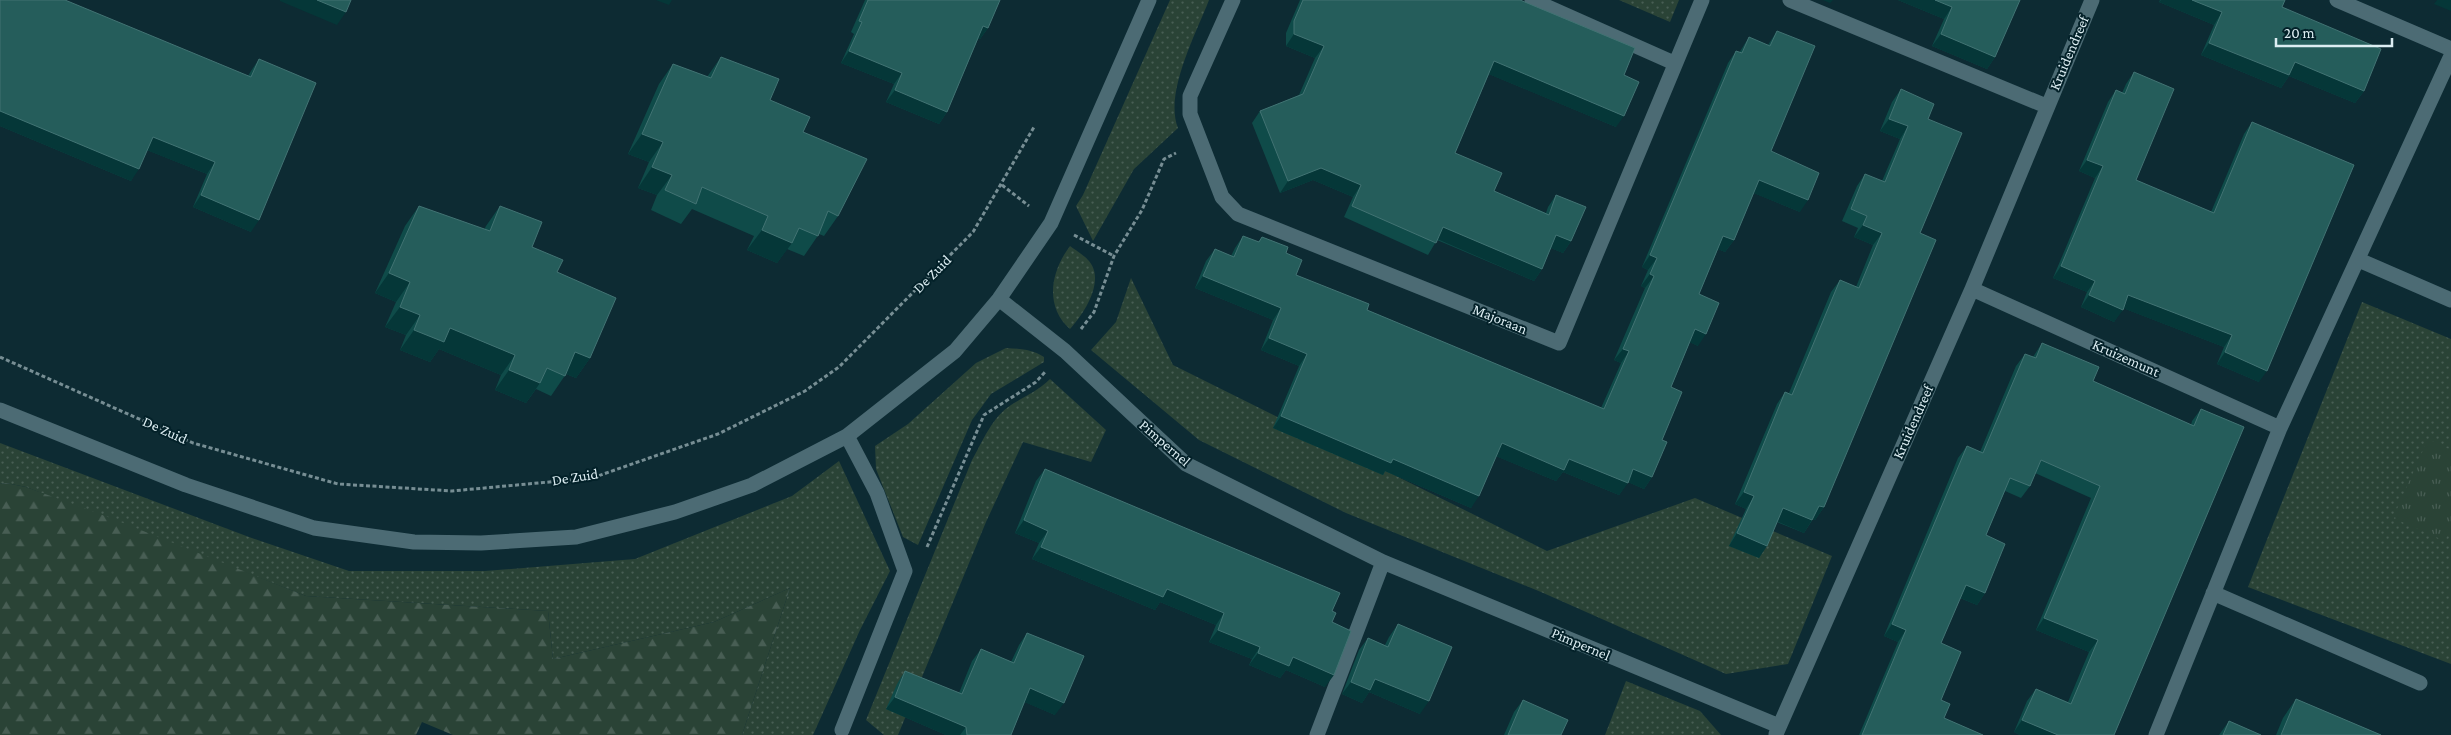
<svg xmlns="http://www.w3.org/2000/svg" width="2451" height="735" font-family="'Crimson Pro',serif">
<style>
.grass{fill:url(#grass-dots)}
.forest{fill:url(#forest-firs)}
.park{fill:url(#park-tufts)}
.lines{fill:none;stroke-linecap:round;stroke-linejoin:round}
.path{stroke:#778e94;stroke-width:3;stroke-dasharray:4 2.5;stroke-linecap:butt}
.minor{stroke:#4c6b74;stroke-width:15}
.wall{fill:#0f4b49}
.shaded-wall{fill:#053738}
.building{fill:#255d5b;stroke:#427373}
.labels{text-anchor:middle;stroke-width:4;stroke-linejoin:round;paint-order:stroke}
.street-label{font-size:15px;fill:#dcedf2;stroke:#032129}
</style>
<defs>
<pattern id="grass-dots" width="8" height="8" patternUnits="userSpaceOnUse" patternTransform="scale(1.25)"><rect width="8" height="8" fill="#2a4336"/><path d="M2 2h.1M6 6h.1" fill="none" stroke="#485e54" stroke-width="1.8" stroke-linecap="round"/></pattern>
<pattern id="forest-firs" width="22" height="20" patternUnits="userSpaceOnUse" patternTransform="scale(1.25)"><rect width="22" height="20" fill="#2a4336"/><path d="M5 1l3.5 6h-7zM16 11l3.5 6h-7z" fill="#485e54"/></pattern>
<pattern id="park-tufts" width="24" height="20" patternUnits="userSpaceOnUse" patternTransform="scale(1.25)"><rect width="24" height="20" fill="#2a4336"/><path d="M3 7l-1-3M5 7V3M7 7l1-3M15 17l-1-3M17 17v-4M19 17l1-3" fill="none" stroke="#485e54"/></pattern>
</defs>
<rect width="100%" height="100%" fill="#0d2b33"/>
<path class="grass" d="M1170,0H1209C1196,34 1164,93 1178,128L1134,169L1093,241L1076,206L1083,195Z
M1619,0H1679L1670,22Z
M1070,246C1075,250 1084,255 1089,261C1106,281 1083,315 1070,329C1044,306 1051,271 1070,246Z
M1131,278L1173,365L1547,551L1695,498L1832,556L1788,664L1726,674L1541,592L1346,513L1199,440L1091,350L1116,322Z
M2362,302L2451,339V664L2248,587Z
M1006,348C1021,349 1032,349 1044,357V362L991,394L972,420L918,545L903,537L876,469L875,446L908,424L976,363Z
M1050,379L1106,430L1091,462L1023,442L986,522L898,735H884L866,720L972,460C983,441 992,417 1011,405C1025,396 1038,391 1050,379Z
M0,443L249,537L349,571H485L635,559L792,496L839,461L890,571L860,630L813,735H742L790,588L714,622L553,659L548,611L306,596L26,487L6,483L0,484Z
M1626,681L1700,711L1721,735H1605Z"/>
<path class="forest" d="M6,483L26,487L108,517L306,596L548,611L553,659L714,622L790,588L742,735H453L422,722L416,735H0V484Z"/>
<path class="park" d="M2428,439L2451,450V527L2445,541L2393,518Z"/>
<g class="lines">
<path class="path" d="M1002,185L1029,206
M1074,235L1114,256
M1081,329L1094,312L1114,256L1142,210L1164,159L1176,153
M0,357L193,443L338,484L452,491L592,478L718,434L805,391L839,367L973,232L1034,127
M927,547L984,415L1036,382L1045,372"/>
<path class="minor" d="M1233,0L1190,96V114L1222,197L1238,214L1559,343L1702,0
M1532,0L1674,63
M1790,0L2046,106
M2337,0L2451,49
M2359,260L2451,300
M1972,289L2280,428
M999,299L1065,351L1186,464L1383,562L1779,726
M0,410L186,485L314,528L414,542L481,543L576,537L675,512L752,485L847,436L955,351L999,299L1051,223L1149,0
M2213,593L2420,683
M842,730L905,571L877,493L847,436
M1776,734L1972,289L2092,0
M1317,735L1383,562
M2156,735L2280,428L2451,56"/>
</g>
<path class="wall" d="M0,0L248,76L251,71L259,59L251,232L193,207L207,174L147,150L131,181L0,126Z
M865,0H1000L988,28L980,39H978L947,112L939,124L886,102L894,84L841,63L854,34L851,32Z
M1300,0H1520L1624,75L1616,127L1489,74L1455,153L1494,191L1546,213L1548,207L1556,195L1571,241L1563,253L1551,248L1542,269L1534,281L1437,240L1428,255L1344,217L1353,197L1313,180L1280,193L1252,123L1260,111L1299,95L1315,58L1286,46V33Z
M1898,0H2020L1995,57L1987,69L1932,46L1944,19Z
M2160,0H2285L2282,7L2364,91L2355,103L2289,76L2281,88L2201,55L2214,25L2159,2Z
M1777,31L1771,151L1800,212L1754,193L1734,240L1725,252L1718,249L1699,294L1698,346L1690,342L1671,387L1662,440L1652,477L1644,489L1628,482L1619,495L1563,472L1556,481L1496,456L1471,508L1385,471L1383,475L1273,428L1299,366L1261,350L1273,320L1195,288L1206,261L1215,249L1231,256L1235,248L1243,236L1258,242L1262,237L1286,253L1296,275L1367,310L1601,408L1621,363L1614,360L1645,288L1641,286L1648,270L1642,267L1728,63L1736,51L1739,53L1749,37L1768,45Z
M721,57L770,100L803,132L838,216L824,236L819,234L804,256L787,249L777,263L747,250L754,236L692,209L681,224L651,210L657,195L638,188L649,162L628,154L659,84L673,64L707,77Z
M2134,72L2136,180L2211,212L2244,134L2252,122L2259,382L2217,364L2224,347L2123,308L2114,322L2081,307L2087,292L2053,278L2095,178L2079,171L2108,102L2116,90L2122,93L2126,84Z
M1901,89L1928,119L1920,233L1824,507L1815,520L1813,519L1804,533L1777,522L1759,558L1729,546L1746,509L1735,504L1777,404L1785,392L1789,393L1831,292L1840,280L1856,287L1873,245L1854,237L1858,228L1842,221L1857,186L1865,174L1882,181L1900,139L1880,131L1892,102Z
M419,206L484,230L486,226L500,206L532,247L557,272L590,358L576,378L566,374L551,396L536,389L526,403L495,390L501,375L439,349L430,362L400,350L406,335L385,327L396,302L375,293L405,226Z
M2042,343L2093,381L2191,425L2192,421L2201,409L2114,735H2020L2014,732L2027,701L2036,689L2068,702L2089,652L2036,630L2091,498L2035,473L2030,486L2021,498L2005,491L1986,535L1985,593L1977,605L1960,598L1941,643V700L1944,718L1983,735H1859L1898,642L1884,636L1958,458L1967,446L1980,452L2016,366L2025,354L2033,357Z
M1045,469L1332,611L1325,687L1286,670L1280,678L1249,665L1252,659L1209,642L1216,625L1160,602L1155,610L1032,559L1039,543L1015,533L1036,481Z
M1398,624L1420,714L1369,692L1362,703L1342,694L1359,650L1368,638L1385,645L1389,637Z
M1027,633L1055,715L1025,702L1011,735H946L886,709L897,684L905,671L959,693L972,661L981,649L1011,662L1019,645Z
M2296,699L2381,735H2276L2283,718Z
M1523,700L1561,735H1504L1514,712Z
M2229,721L2261,735H2219Z"/>
<path class="shaded-wall" d="M280,0H317L346,12L337,25L280,1Z
M656,0H672L669,5Z
M1823,0H1833L1830,3Z
M1898,0H1935L1952,7L1944,19Z
M2161,0H2192L2222,12L2214,25L2159,2Z
M2437,0H2451V11L2434,4Z
M983,26L988,28L980,39L975,38Z
M1294,34L1324,46L1315,58L1286,46Z
M1941,34L1995,57L1987,69L1932,46Z
M2209,43L2295,62L2364,91L2355,103L2289,76L2281,88L2201,55Z
M849,51L902,73L894,84L841,63Z
M1494,61L1624,116L1616,127L1486,73Z
M895,90L947,112L939,124L886,102Z
M0,111L139,169L131,181L0,126Z
M1889,119L1908,126L1900,139L1880,131Z
M642,134L663,142L649,162L628,154Z
M153,137L215,162L207,174L144,149Z
M2087,160L2103,166L2095,178L2079,171Z
M652,167L672,175L657,195L638,188Z
M1321,168L1361,185L1353,197L1313,180L1280,193L1288,181Z
M1759,180L1808,200L1800,212L1751,192Z
M201,195L259,220L251,232L193,207Z
M1863,225L1882,233L1873,245L1854,237Z
M1443,227L1542,269L1534,281L1435,238Z
M762,230L792,243L777,263L747,250Z
M1556,235L1571,241L1563,253L1548,247Z
M1723,236L1734,240L1725,252L1715,248Z
M1650,255L1657,258L1648,270L1642,267Z
M2061,266L2095,281L2087,292L2053,278Z
M389,273L410,282L396,302L375,293Z
M1650,274L1654,276L1645,288L1641,286Z
M1203,276L1281,308L1273,320L1195,288Z
M2089,295L2123,310L2114,322L2081,307Z
M2128,295L2232,335L2224,347L2120,307Z
M400,307L420,315L406,335L385,327Z
M450,328L515,355L501,375L439,349L430,362L400,350L414,330Z
M1695,329L1706,334L1698,346L1687,341Z
M1269,338L1307,354L1299,366L1261,350Z
M1623,349L1629,351L1621,363L1614,360Z
M575,352L590,358L576,378L561,372Z
M2225,352L2267,371L2259,382L2217,364Z
M509,370L540,383L526,403L495,390Z
M1281,416L1393,459L1479,496L1471,508L1385,471L1383,475L1273,428Z
M1502,443L1569,459L1628,483L1619,495L1563,472L1556,481L1493,455Z
M1633,469L1652,477L1644,489L1625,481Z
M1744,492L1754,496L1746,509L1735,504Z
M1819,506L1824,507L1815,520L1810,518Z
M1783,508L1812,520L1804,533L1774,520Z
M1024,520L1048,531L1039,543L1015,533Z
M1737,533L1767,546L1759,558L1729,546Z
M1041,547L1167,589L1224,613L1216,625L1160,602L1155,610L1032,559Z
M1966,585L1985,593L1977,605L1958,597Z
M2044,618L2098,640L2089,652L2036,630Z
M1892,624L1906,630L1898,642L1884,636Z
M1218,630L1260,647L1252,659L1209,642Z
M1258,653L1293,657L1334,675L1325,687L1286,670L1280,678L1249,665Z
M1375,679L1429,701L1420,714L1369,692L1362,703L1342,694L1351,682Z
M1030,688L1064,703L1055,715L1022,701Z
M895,697L966,727L960,735H946L886,709Z
M2022,720L2058,735H2020L2014,732Z"/>
<path class="building" d="M0,0H65L251,77L259,59L316,83L259,220L201,195L215,162L153,137L139,169L0,111Z
M317,0H351L346,12Z
M868,0H1000L988,28L983,26L947,112L895,90L902,73L849,51L862,22L859,21Z
M1303,0H1520L1635,48L1624,75L1639,82L1624,116L1494,61L1455,153L1502,173L1494,191L1549,215L1556,195L1586,207L1571,241L1556,235L1542,269L1443,227L1436,243L1352,206L1361,185L1321,168L1288,181L1260,111L1303,94L1324,46L1294,34V21Z
M1935,0H2020L1995,57L1941,34L1952,7Z
M2192,0H2285L2282,7L2381,49L2364,91L2295,62L2289,75L2209,43L2222,12Z
M1777,31L1815,46L1771,151L1819,173L1808,200L1759,180L1734,240L1723,236L1699,294L1719,303L1706,334L1695,329L1671,387L1682,392L1662,440L1667,442L1652,477L1633,469L1628,483L1569,459L1564,470L1502,443L1479,496L1393,459L1391,463L1281,416L1307,354L1269,338L1281,308L1203,276L1215,249L1234,257L1243,236L1259,242L1262,237L1288,247L1286,253L1302,260L1296,275L1369,304L1367,310L1604,409L1629,351L1623,349L1654,276L1650,274L1657,258L1650,255L1736,51L1742,53L1749,37L1770,46Z
M721,57L779,79L770,100L810,117L803,132L867,159L838,216L828,211L818,236L799,228L792,243L762,230L768,216L702,187L696,204L665,190L672,175L652,167L663,142L642,134L673,64L711,78Z
M2134,72L2174,89L2136,180L2214,213L2252,122L2354,165L2267,371L2225,352L2232,335L2128,295L2123,310L2089,295L2095,281L2061,266L2103,166L2087,160L2116,90L2125,94Z
M1901,89L1934,104L1928,119L1962,133L1920,233L1936,240L1824,507L1819,506L1812,520L1783,508L1767,546L1737,533L1754,496L1744,492L1785,392L1792,395L1840,280L1859,288L1882,233L1863,225L1867,216L1851,209L1865,174L1885,182L1908,126L1889,119Z
M419,206L490,231L500,206L542,222L532,247L563,260L557,272L616,298L590,358L575,352L565,376L547,368L540,383L509,370L515,355L450,328L444,342L414,330L420,315L400,307L410,282L389,273Z
M2042,343L2099,367L2093,381L2194,426L2201,409L2244,427L2114,735H2058L2022,720L2036,689L2071,704L2098,640L2044,618L2100,486L2041,460L2030,486L2010,478L1986,535L2005,544L1985,593L1966,585L1941,643L1961,652L1941,700L1950,704L1944,718L1983,735H1862L1906,630L1892,624L1967,446L1983,453L2025,354L2036,358Z
M1045,469L1340,593L1332,611L1336,613L1332,622L1351,631L1334,675L1293,657L1289,666L1258,653L1260,647L1218,630L1224,613L1167,589L1163,597L1041,547L1048,531L1024,520Z
M1398,624L1452,647L1429,701L1375,679L1370,690L1351,682L1368,638L1388,647Z
M1027,633L1084,656L1064,703L1030,688L1011,735H967L966,727L895,697L905,671L962,694L981,649L1014,663Z
M2296,699L2381,735H2281Z
M1523,700L1568,720L1561,735H1508Z
M2229,721L2261,735H2223Z"/>
<g class="labels">
<g class="street-label">
<text transform="translate(2069 53) rotate(-67)" y="5">Kruidendreef</text>
<text transform="translate(932 274) rotate(-45)" y="5">De Zuid</text>
<text transform="translate(1500 319) rotate(22)" y="5">Majoraan</text>
<text transform="translate(2126 358) rotate(24)" y="5">Kruizemunt</text>
<text transform="translate(1913 422) rotate(-66)" y="5">Kruidendreef</text>
<text transform="translate(165 430) rotate(24)" y="5">De Zuid</text>
<text transform="translate(1165 443) rotate(41)" y="5">Pimpernel</text>
<text transform="translate(575 477) rotate(-9)" y="5">De Zuid</text>
<text transform="translate(1581 644) rotate(23)" y="5">Pimpernel</text>
</g>
</g>
<path d="M2276 38v8h116v-8" fill="none" stroke="#dcedf2" stroke-width="2.5"/>
<text x="2284" y="38" font-size="15" fill="#dcedf2" stroke="#032129" stroke-width="4" paint-order="stroke">20 m</text>
</svg>
